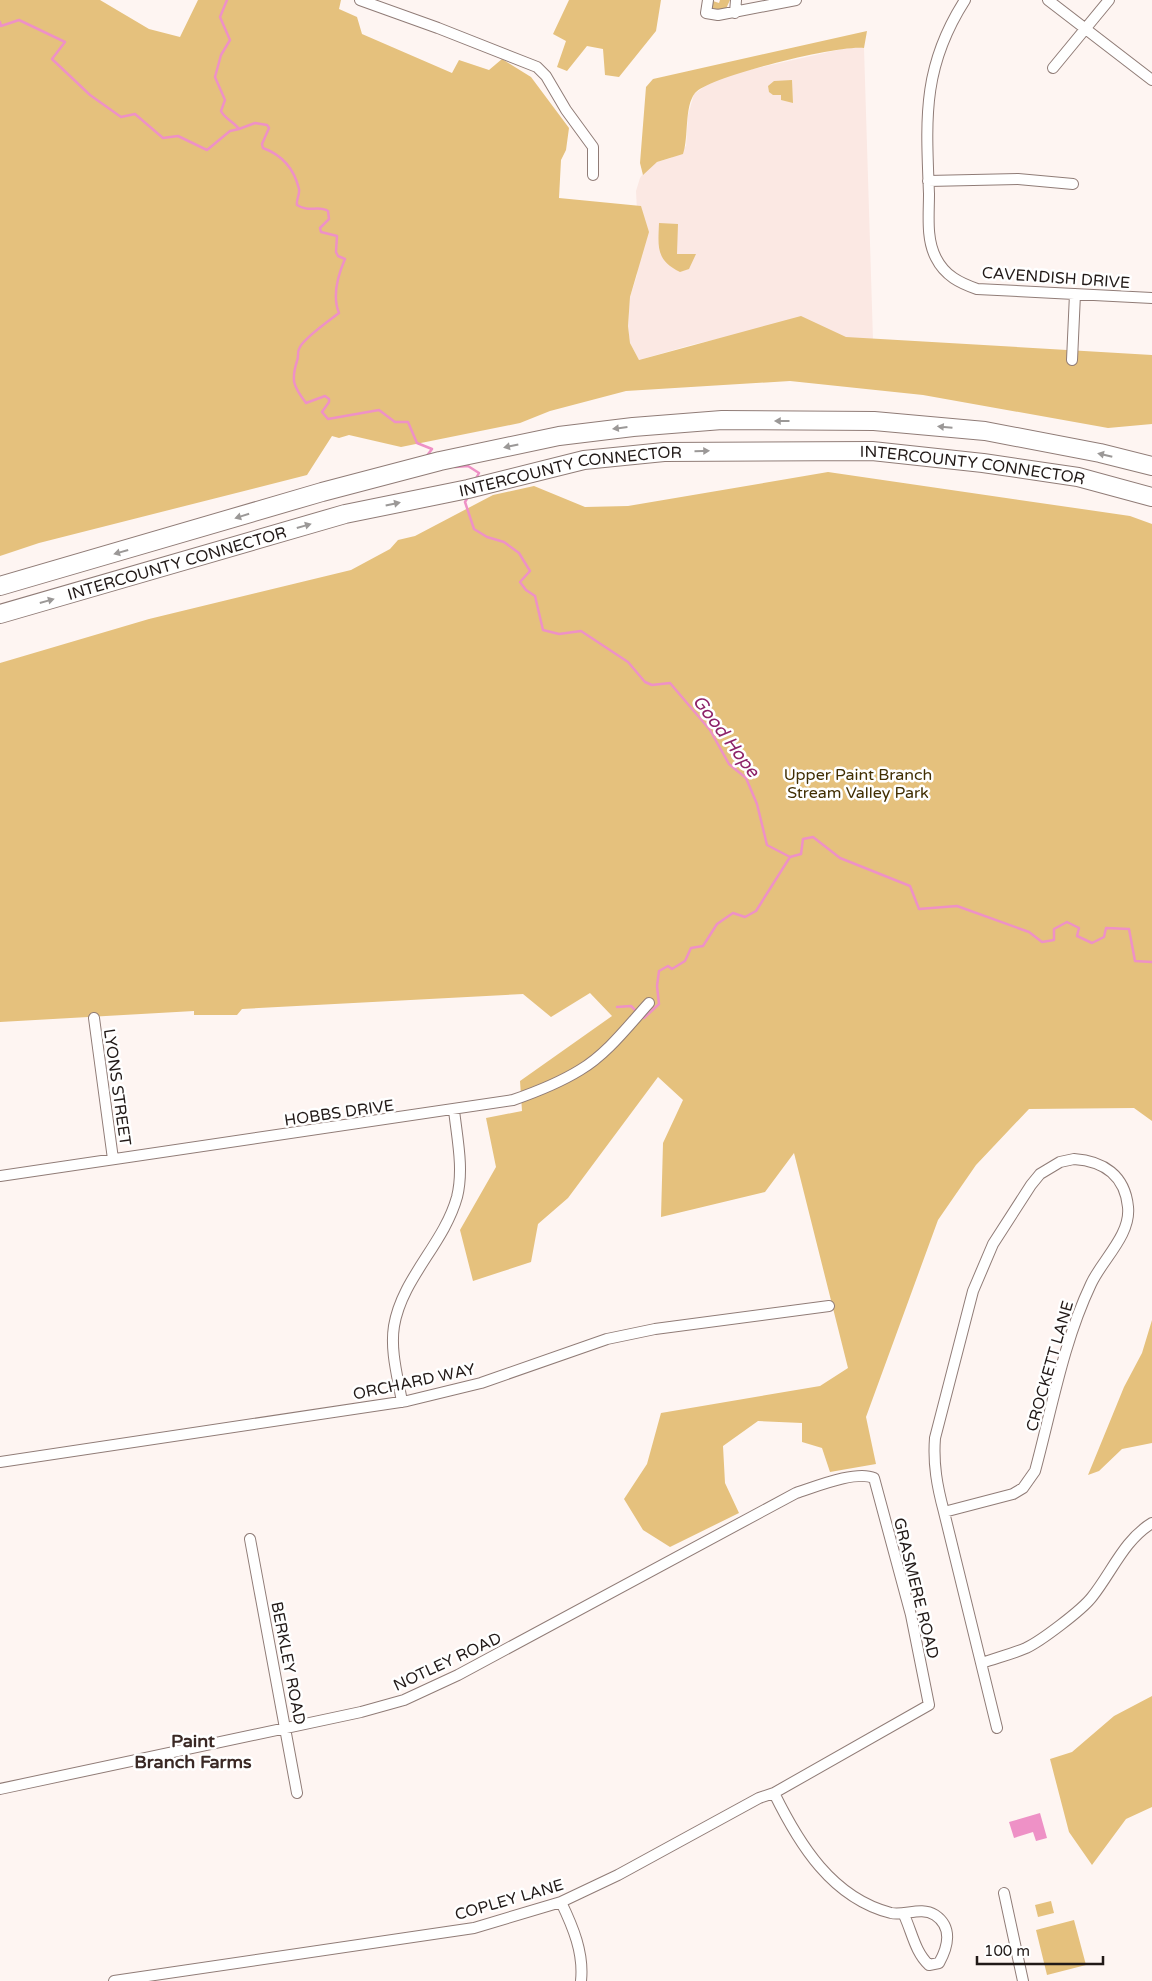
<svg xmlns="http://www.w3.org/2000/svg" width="1152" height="1981" font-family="'Varela Round',sans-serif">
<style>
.built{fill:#fbe8e3}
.green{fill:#e5c17d}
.water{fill:#ee91c6}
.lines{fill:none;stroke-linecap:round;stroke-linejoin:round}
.stream{stroke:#ee91c6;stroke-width:2.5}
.street-casing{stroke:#907c77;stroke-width:12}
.highway-casing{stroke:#907c77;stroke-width:20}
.street{stroke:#fff;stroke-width:10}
.highway{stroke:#fff;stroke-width:18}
.oneway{fill:#9b9897}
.labels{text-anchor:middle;stroke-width:5;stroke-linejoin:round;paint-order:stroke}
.street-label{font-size:16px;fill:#211917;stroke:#fff}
.park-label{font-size:16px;fill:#412e02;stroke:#fff}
.water-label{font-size:18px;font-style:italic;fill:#8d2268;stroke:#fff}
.neighbourhood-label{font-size:18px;font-weight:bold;fill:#3a2925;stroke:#fff}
</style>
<rect width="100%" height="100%" fill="#fef5f2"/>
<path class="built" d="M855,46L864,48L873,340L740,334L691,345L639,360L630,343L628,326L630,297L637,275L639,251L636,191L640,178L647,168L657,162L671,158L686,146L688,115L694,94L711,82L735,73Z"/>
<path class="green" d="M0,0H100L149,29L180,37L198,0H341L339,9L357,17L362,34L452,73L459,60L489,70L502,59L531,77L569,128L566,150L561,160L559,198L641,206L649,232L630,297L628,326L630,343L639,360L801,316L846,337L1152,355V424L1108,428L923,395L790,381L626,391L550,411L520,423L401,447L349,435L339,438L332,436L307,475L39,543L0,556Z
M569,0H661L656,31L619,77L605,75L603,49L587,46L567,71L557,67L566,41L553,34Z
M720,0H730L725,11L711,8L713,1L719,3Z
M867,31L864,48C842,44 709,76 695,93C684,107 689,137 683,154L657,162L643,175L640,163L646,87L653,79Z
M792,80L793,103L781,100V95H773L769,92L768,86L774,81Z
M659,223L678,224L677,254H696L689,269L680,272C656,260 658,248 659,223Z
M828,472L1130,516L1152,524V1121L1134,1108L1029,1109L976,1165L938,1220L866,1417L876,1464L830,1472L822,1448L802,1442V1423L758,1421L723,1446L725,1483L739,1513L670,1547L643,1530L624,1499L647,1464L661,1413L820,1386L848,1368L794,1153L765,1192L661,1217L663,1143L683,1100L658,1077L568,1198L538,1224L531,1262L473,1281L460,1230L496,1167L486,1118L522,1111L520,1081L612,1016L590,993L551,1017L523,994L242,1009L237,1015H194V1011L0,1022V663L149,619L351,570L390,549L398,540L415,536L493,495L534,486L585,507L628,506Z
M1152,1320V1443L1122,1449L1099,1471L1088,1475L1124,1387L1142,1353Z
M1152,1696V1807L1126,1819L1092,1865L1069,1832L1050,1759L1072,1752L1114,1716Z
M1051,1901L1054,1913L1038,1917L1035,1905Z
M1074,1920L1086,1965L1047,1975L1036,1930Z"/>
<path class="water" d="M1040,1813L1047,1838L1036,1841L1033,1832L1014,1838L1009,1822Z"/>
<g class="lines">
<path class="stream" d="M227,0L220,17L230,40L221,55L215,77L225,100L221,111C225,119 234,122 239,129L255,123L267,125L269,128L262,144L263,148C282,155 294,168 299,189C300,195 296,199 297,205C309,213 318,205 328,211L329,219L320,228L321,232L337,236L336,252L338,256L345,259C338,275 332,296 339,313C330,320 302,339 299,349C297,353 299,357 297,361C291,380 293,386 306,403L325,396L329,399V402L322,412L328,419L379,410L395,422H408L417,443L432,449L426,457
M0,22L1,26L19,20L65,42L52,59L90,95L121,117L135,114L163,138L178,136L207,150L230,131L239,129
M455,467L468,466L479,473L475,480
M468,497L465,502L474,529L487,537L504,542L519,553L530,571L520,582L526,590L535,596L543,630L559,634L581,631L628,662L645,682L652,685L670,683L710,730L729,764L746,778L757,804L767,845L790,857L801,854L803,839L813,837L840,858L910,886L919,909L957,906L1029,932L1042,942L1054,940V929L1067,922L1079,928L1077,936L1092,943L1104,937L1106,928L1129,929L1135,961L1152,962
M617,1007L631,1006L638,1013
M642,1016L644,1018L659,1004L657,986L659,971L668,966L672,969L685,961L691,948L703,946L717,924L733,913L745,917L756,911L790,857"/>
<defs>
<path id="street" d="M360,0L438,28L537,67L546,76L566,110L593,147V175
M708,0L706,13L718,15L796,0
M965,0C922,67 926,118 929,194C929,215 926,239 936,258C945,276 960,283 977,289L1152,298
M1048,0L1152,80
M735,13L736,0
M1053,68L1109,0
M928,181L1018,179L1073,184
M1072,360L1075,294
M94,1018L113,1159
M1074,1159C1103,1161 1125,1175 1128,1207C1131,1235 1102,1260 1091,1284C1063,1343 1052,1408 1035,1471L1023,1488L1013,1494L944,1512C937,1486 933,1464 935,1438L973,1291L993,1244L1031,1185L1040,1174L1060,1162Z
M0,1176L513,1100C536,1092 559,1083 580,1070C607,1054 628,1026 649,1003
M402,1402C398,1378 390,1351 394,1326C402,1278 444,1244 457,1197C464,1169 457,1138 454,1110
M0,1462L407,1401L481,1383L607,1339L655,1329L829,1306
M944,1512L997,1728
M250,1539L297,1793
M982,1663C996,1658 1012,1654 1026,1648C1041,1641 1082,1610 1092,1597C1112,1572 1124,1540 1152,1523
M0,1789L361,1712L404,1700L458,1675L796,1493C815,1487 856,1470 874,1478L911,1615L929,1705L774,1793L759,1798L618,1875L561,1902L474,1928L114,1981
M774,1793C799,1844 832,1898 891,1913C905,1916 921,1906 935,1915C953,1927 948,1947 939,1963L929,1965C915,1952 912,1932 904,1915
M1004,1893L1023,1981
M561,1902C573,1927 584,1953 581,1981"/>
<g id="highway">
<path d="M0,586L322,492L440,461L559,436L633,427L722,420L874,421L985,431L1100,453L1152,466"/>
<path id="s1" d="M0,614L345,514L468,489L584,460L664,452L872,451L983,463L1078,477L1152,497"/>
</g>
</defs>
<use href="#street" class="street-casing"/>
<use href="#highway" class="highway-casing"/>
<use href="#street" class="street"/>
<use href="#highway" class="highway"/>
</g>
<defs><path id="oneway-solid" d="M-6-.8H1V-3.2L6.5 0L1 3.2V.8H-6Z" transform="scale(1.25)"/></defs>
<g class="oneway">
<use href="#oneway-solid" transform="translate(782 421) rotate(-180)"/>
<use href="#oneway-solid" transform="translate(945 427) rotate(-175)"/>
<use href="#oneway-solid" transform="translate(620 428) rotate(173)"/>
<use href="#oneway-solid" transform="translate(511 446) rotate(168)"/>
<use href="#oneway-solid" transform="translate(702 451) rotate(-1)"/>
<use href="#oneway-solid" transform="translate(1105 455) rotate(-167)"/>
<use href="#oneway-solid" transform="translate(393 504) rotate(-12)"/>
<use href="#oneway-solid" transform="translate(242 516) rotate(163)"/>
<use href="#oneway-solid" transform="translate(304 526) rotate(-16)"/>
<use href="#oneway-solid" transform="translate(121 552) rotate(164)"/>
<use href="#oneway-solid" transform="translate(47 601) rotate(-16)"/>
</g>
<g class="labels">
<g class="street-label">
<text transform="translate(1056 277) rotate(4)" y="6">CAVENDISH DRIVE</text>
<text dy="6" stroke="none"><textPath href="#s1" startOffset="994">INTERCOUNTY CONNECTOR</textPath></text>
<text dy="6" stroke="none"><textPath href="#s1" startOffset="589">INTERCOUNTY CONNECTOR</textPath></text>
<text dy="6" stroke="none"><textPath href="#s1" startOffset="184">INTERCOUNTY CONNECTOR</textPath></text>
<text transform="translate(118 1087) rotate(82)" y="6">LYONS STREET</text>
<text transform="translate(339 1112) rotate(-8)" y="6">HOBBS DRIVE</text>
<text transform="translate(1049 1366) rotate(-74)" y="6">CROCKETT LANE</text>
<text transform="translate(414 1381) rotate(-12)" y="6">ORCHARD WAY</text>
<text transform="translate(917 1588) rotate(76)" y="6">GRASMERE ROAD</text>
<text transform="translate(447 1661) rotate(-25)" y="6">NOTLEY ROAD</text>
<text transform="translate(289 1663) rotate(79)" y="6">BERKLEY ROAD</text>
<text transform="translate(509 1899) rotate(-16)" y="6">COPLEY LANE</text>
</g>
<g class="park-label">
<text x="858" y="780">Upper Paint Branch<tspan x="858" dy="18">Stream Valley Park</tspan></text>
</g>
<g class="water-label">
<text transform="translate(726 736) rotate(53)" y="6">Good Hope</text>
</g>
<g class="neighbourhood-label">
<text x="193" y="1747">Paint<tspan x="193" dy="21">Branch Farms</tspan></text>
</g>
</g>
<path d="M977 1956v8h126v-8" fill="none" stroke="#211917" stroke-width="2.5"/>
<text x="984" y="1956" font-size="15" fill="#211917" stroke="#ffffff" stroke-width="4" paint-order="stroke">100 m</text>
</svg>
